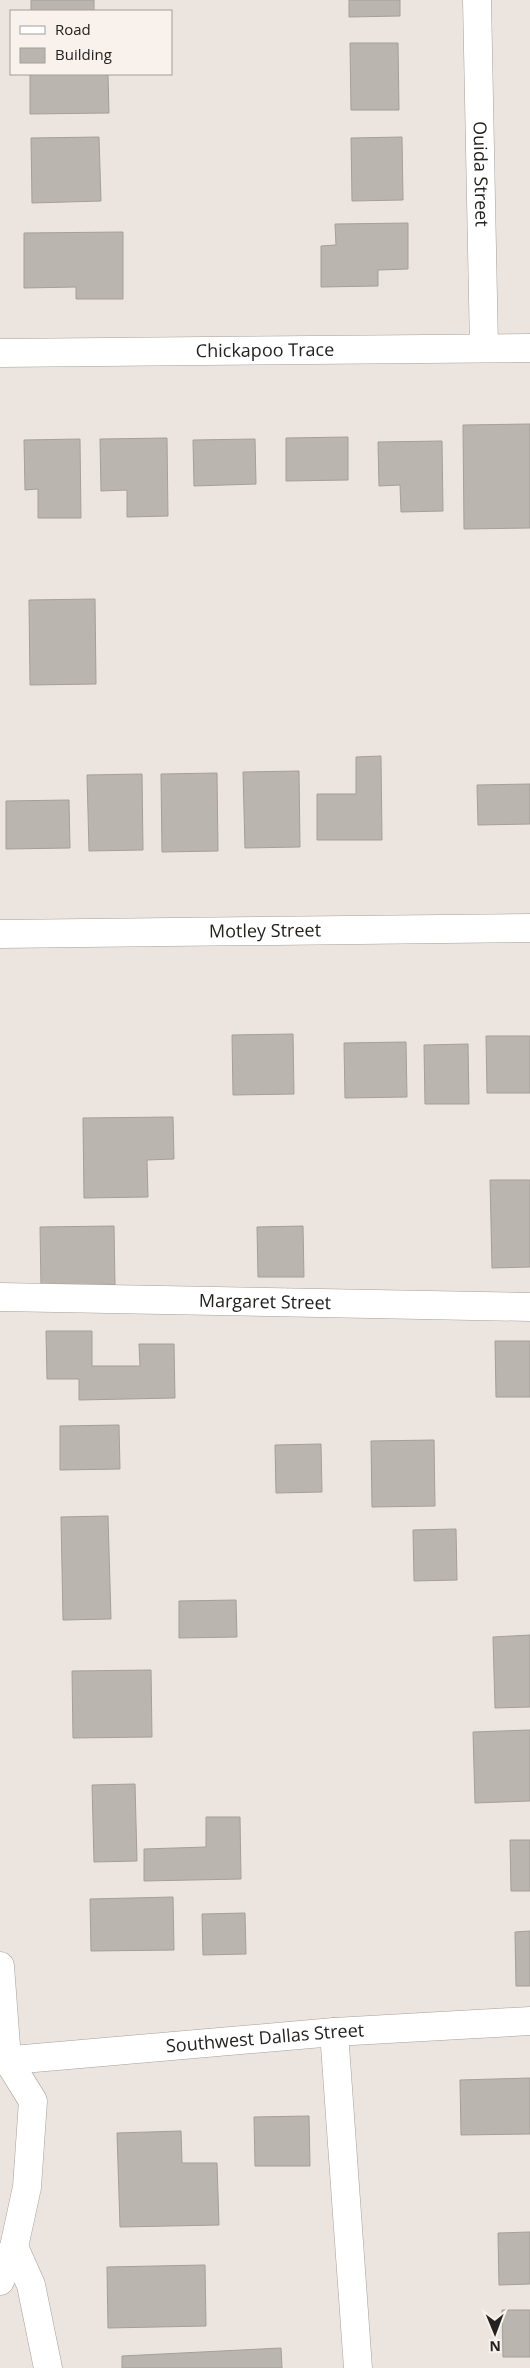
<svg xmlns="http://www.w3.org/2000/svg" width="530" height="2368" font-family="'Open Sans',sans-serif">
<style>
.building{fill:#bab6af;stroke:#a4a099}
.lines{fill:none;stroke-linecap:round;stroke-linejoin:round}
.minor-casing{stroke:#a7a09c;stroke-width:29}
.minor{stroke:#fff;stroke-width:28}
.labels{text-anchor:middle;stroke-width:5;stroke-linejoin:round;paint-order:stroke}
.street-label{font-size:18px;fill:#242220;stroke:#f8f1ec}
</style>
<rect width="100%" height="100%" fill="#ebe4df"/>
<path class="building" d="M31,0H94V11H31Z
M349,0H400V16L349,17Z
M350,43H398L399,110H351Z
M30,74H108L109,113L30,114Z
M99,137L101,201L32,203L31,138Z
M402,137L403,200L352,201L351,138Z
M408,223V269L378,270V286L321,287V246L336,245L335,224Z
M123,232V299H76V287L24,288V233Z
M530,424V528L464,529L463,425Z
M348,437V480L286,481V438Z
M167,438L168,516L127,517V490L101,491L100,439Z
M80,439L81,518H38V489L25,490L24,440Z
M255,439L256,484L194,486L193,440Z
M442,441L443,511L401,512L400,485L379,486L378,442Z
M95,599L96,684L30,685L29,600Z
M381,756L382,840H317V794H356V757Z
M299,771L300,847L245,848L243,772Z
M217,773L218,851L162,852L161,774Z
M142,774L143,850L89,851L87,775Z
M530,784V824L478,825L477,785Z
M69,800L70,848L6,849V801Z
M293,1034L294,1094L233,1095L232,1035Z
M486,1036H530V1093H487Z
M406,1042L407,1097L345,1098L344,1043Z
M468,1044L469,1104H425L424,1045Z
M173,1117L174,1159L147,1160L148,1197L84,1198L83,1118Z
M490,1180H530V1267L492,1268Z
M114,1226L115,1285L41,1287L40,1227Z
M303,1226L304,1277H258L257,1227Z
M46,1331H92V1366H140L139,1344H174L175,1398L79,1400V1379H47Z
M495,1341H530V1397H496Z
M119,1425L120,1469L60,1470V1426Z
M434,1440L435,1506L372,1507L371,1441Z
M321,1444L322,1492L276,1493L275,1445Z
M108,1516L111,1619L63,1620L61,1517Z
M456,1529L457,1580L414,1581L413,1530Z
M236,1600L237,1637L179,1638V1601Z
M530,1635V1707L495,1708L493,1637Z
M151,1670L152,1737L73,1738L72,1671Z
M530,1730V1801L475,1803L473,1732Z
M135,1784L137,1861L94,1862L92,1785Z
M206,1817H240L241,1879L144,1881V1849L206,1847Z
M510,1840H530V1891H511Z
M173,1897L174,1950L91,1951L90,1899Z
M245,1913L246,1954L203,1955L202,1914Z
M530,1931V1986H516L515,1932Z
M530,2078V2134L461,2135L460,2080Z
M309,2116L310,2166H255L254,2117Z
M181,2131L182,2163H217L219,2225L120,2227L117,2133Z
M530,2232V2284L499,2285L498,2233Z
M205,2265L206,2326L108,2328L107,2267Z
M502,2310H530V2357H503Z
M281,2348L282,2368H122V2356Z"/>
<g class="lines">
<defs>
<g id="minor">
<path id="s1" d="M477,0L484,348"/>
<path id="s2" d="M0,353L530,348"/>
<path id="s3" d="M0,934L530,928"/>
<path id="s4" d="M0,1297L530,1307"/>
<path d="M0,1966L7,2059L33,2101L27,2187L14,2247L0,2281"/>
<path d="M334,2032L358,2368"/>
<path id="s5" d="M0,2061L334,2032L530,2021"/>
<path d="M14,2247L31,2285L48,2368"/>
</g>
</defs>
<use href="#minor" class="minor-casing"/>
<use href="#minor" class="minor"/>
</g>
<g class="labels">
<g class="street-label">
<text dy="6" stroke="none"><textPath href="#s1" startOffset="174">Ouida Street</textPath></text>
<text dy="6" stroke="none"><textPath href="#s2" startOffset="265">Chickapoo Trace</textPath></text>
<text dy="6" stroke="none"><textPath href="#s3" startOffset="265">Motley Street</textPath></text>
<text dy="6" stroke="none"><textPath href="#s4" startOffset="265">Margaret Street</textPath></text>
<text dy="6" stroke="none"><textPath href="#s5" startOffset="266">Southwest Dallas Street</textPath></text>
</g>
</g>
<rect x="10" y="10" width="162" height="65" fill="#f8f1ec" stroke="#a39e9a"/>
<rect x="20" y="26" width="25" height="8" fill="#ffffff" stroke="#a39e9a"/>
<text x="55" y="35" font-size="15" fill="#242220">Road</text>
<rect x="20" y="48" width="25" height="15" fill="#bab6af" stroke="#a39e9a"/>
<text x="55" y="60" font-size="15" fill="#242220">Building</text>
<g transform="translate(495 2333) rotate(179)" stroke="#f8f1ec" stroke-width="4" paint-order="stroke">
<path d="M0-4L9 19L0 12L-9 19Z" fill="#242220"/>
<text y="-8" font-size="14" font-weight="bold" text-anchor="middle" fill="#242220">N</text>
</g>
</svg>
